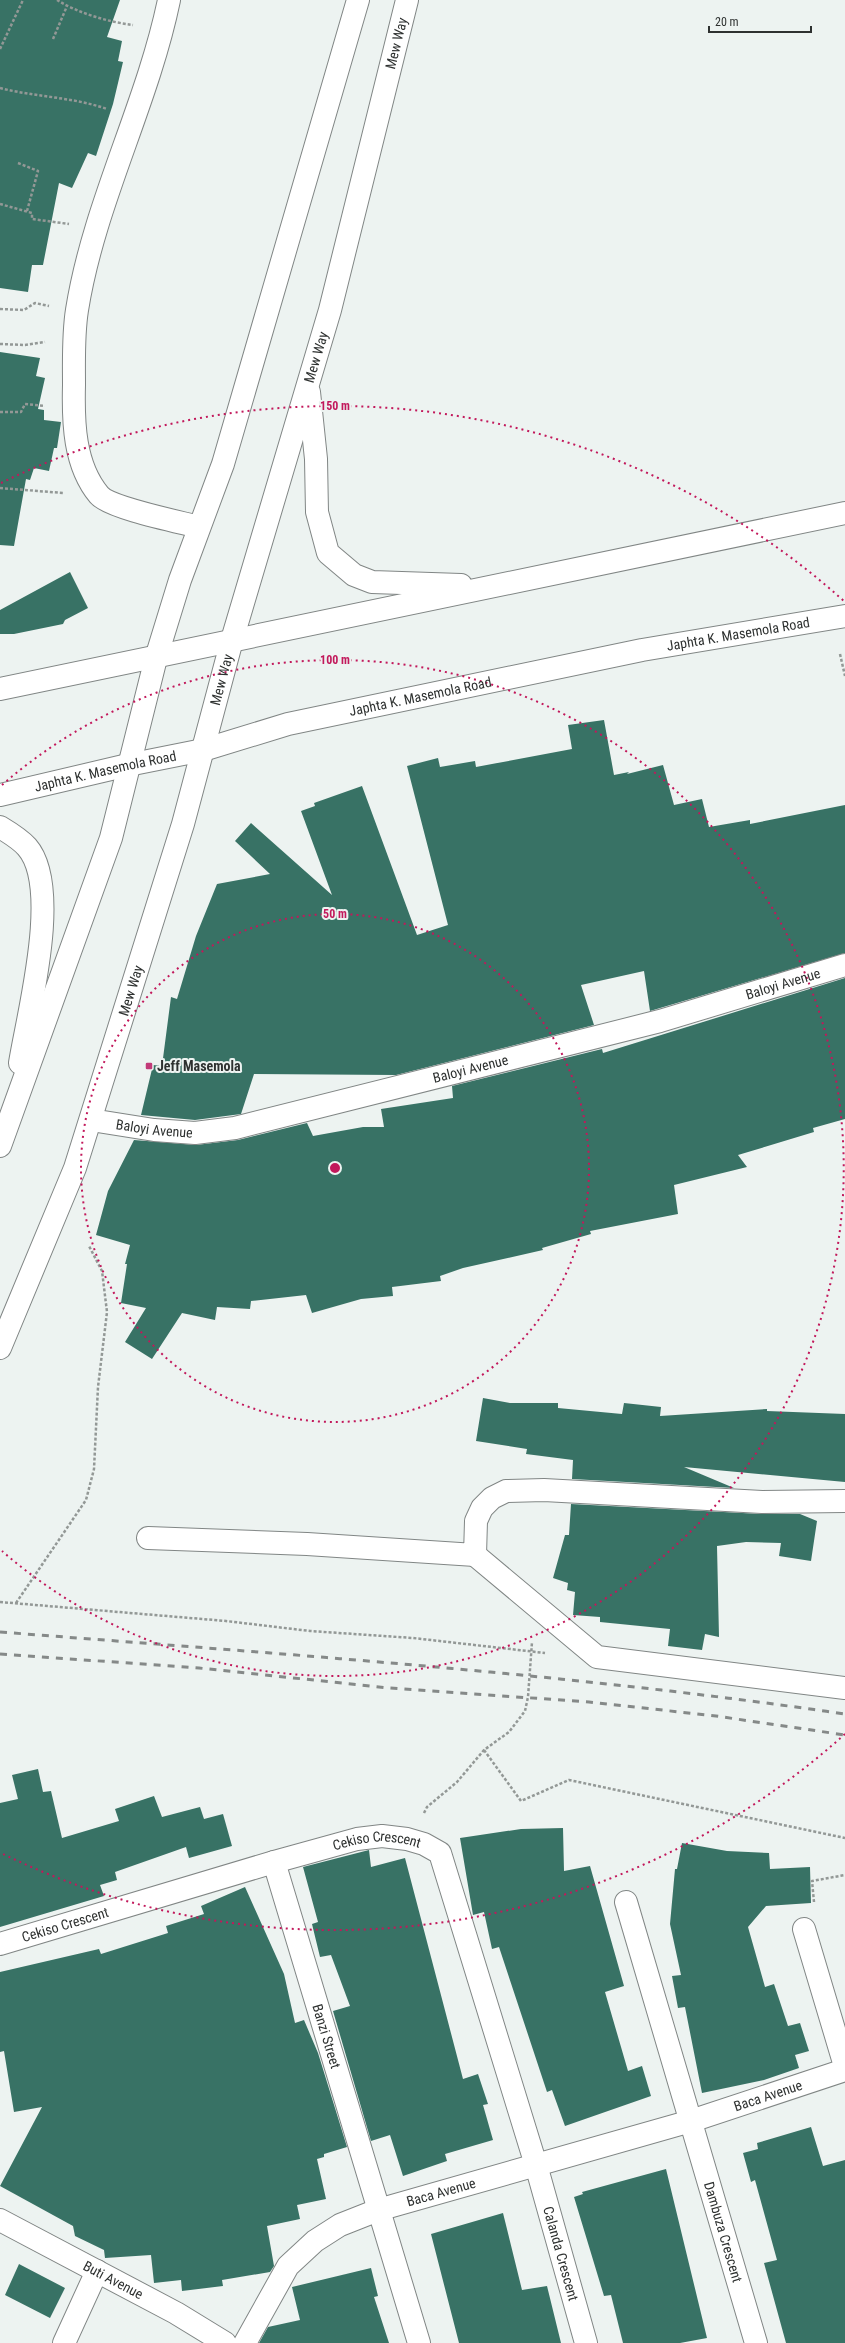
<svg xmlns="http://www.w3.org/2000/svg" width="845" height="2343" font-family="'Roboto Condensed',sans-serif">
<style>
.building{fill:#387265}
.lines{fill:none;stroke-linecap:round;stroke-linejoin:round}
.minor-casing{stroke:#818685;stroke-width:24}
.major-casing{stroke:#818685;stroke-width:24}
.path{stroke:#939896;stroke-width:2.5;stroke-dasharray:3 2;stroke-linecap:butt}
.minor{stroke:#fff;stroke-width:22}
.major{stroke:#fff;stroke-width:22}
.rail{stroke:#858988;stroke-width:3;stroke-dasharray:7 7;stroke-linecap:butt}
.ring{fill:none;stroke:#c2185b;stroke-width:2;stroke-dasharray:2 4}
.poi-dot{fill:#c23a79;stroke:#edf3f1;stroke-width:1.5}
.labels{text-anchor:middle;stroke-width:4;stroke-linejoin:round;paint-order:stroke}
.street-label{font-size:14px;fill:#2e3130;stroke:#edf3f1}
.poi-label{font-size:14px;font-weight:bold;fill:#2e3130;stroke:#edf3f1;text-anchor:start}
.centre{fill:#c2185b;stroke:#edf3f1;stroke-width:2}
.ring-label{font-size:12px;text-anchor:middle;font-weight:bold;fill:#c2185b;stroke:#edf3f1;stroke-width:4;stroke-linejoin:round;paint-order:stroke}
</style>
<rect width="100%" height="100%" fill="#edf3f1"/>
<path class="building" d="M0,0H120L107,37L122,41L118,61L123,62L113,104L96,156L88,153L72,188L59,183L43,265H32L28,292L0,288Z
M0,352L40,358L36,376L45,378L38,409L44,410V420L61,422L57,448H54L49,471L34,468L30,480L26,479L14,546L0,545Z
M70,572L88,608L65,620L63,624L14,634H0V610Z
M604,720L614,775L629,772L627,774L663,765L674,805L702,799L709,827L750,820V824L845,805V953L650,1011L644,971L581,985L594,1025L396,1075L254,1074L241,1114L195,1120L141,1115L153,1065L162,1066L171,997L177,999L196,936L217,884L270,874L235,841L251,823L332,895L301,811L315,806L314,803L362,786L417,935L448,925L407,766L438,758L440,767L475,761L476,767L572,749L568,725Z
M845,978V1119L813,1128L814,1132L738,1155L747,1167L674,1185L678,1214L590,1231L591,1234L542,1248L543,1250L463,1268L440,1276L441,1281L392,1287L393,1296L361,1299L312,1313L306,1295L251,1301L250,1309L217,1307L215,1320L182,1313L152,1359L125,1342L146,1308L121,1303L127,1264H125L130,1245L96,1235L108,1191L134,1140L196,1145L238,1140L307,1123L313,1136L363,1127H384L381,1109L453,1098L452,1086L602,1049L603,1053Z
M483,1398L510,1403H558V1408L622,1414L624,1403L661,1407L660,1416L767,1409V1411L845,1414V1482L684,1467L734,1488L572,1479L573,1460L526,1454L527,1449L476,1441Z
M571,1504L761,1514H800L817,1521L811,1561L779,1556L781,1543L746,1542L717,1546L719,1637L705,1634L702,1650L668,1646L670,1629L600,1622V1617L573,1615L575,1592L567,1590L568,1583L553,1578L565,1535H569Z
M38,1769L43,1792L51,1791L62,1838L119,1821L115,1809L154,1796L162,1817L200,1807L204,1819L223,1814L232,1846L189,1858L186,1847L115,1872L117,1880L100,1885L104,1896L0,1927V1803L18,1799L12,1775Z
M563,1828L564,1871L590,1866L624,1986L605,1992L628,2071L642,2066L651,2096L565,2126L552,2090L547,2092L499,1947L492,1949L484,1912L473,1915L460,1838L521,1829Z
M682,1843L727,1851L769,1853L770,1869L810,1867L811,1903L766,1906L748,1927L765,1987L774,1984L788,2026L800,2023L809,2051L795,2055L799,2068L764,2080L702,2093L685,2007L678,2008L672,1976L681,1975L670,1924L675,1869H677Z
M369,1850L371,1867L405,1858L463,2079L478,2074L488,2104L483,2105L493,2140L445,2154L447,2161L403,2176L390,2135L371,2141L333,2011L350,2006L331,1955L320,1957L312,1924L318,1922L303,1867Z
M245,1887L284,1974L295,2023L304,2020L318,2053L347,2147L324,2154V2157L317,2159L326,2199L297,2205L300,2219L267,2226L274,2266L270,2272L222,2280L223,2286L182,2291L181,2280L154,2283L151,2255L105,2258L104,2250L75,2236L73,2226L0,2186L42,2107L14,2112L4,2051L0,2052V1972L99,1949L101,1954L168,1933L166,1926L204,1914L201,1906Z
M811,2127L823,2166L845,2160V2343H786L764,2263L777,2260L755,2180L751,2182L743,2153L758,2149L757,2143Z
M666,2169L707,2338L680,2343H623L611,2295L604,2296L574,2197L583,2194L582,2192Z
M503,2213L522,2290L547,2286L561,2343H459L431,2234Z
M19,2264L65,2288L50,2318L5,2295Z
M371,2268L378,2296L374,2297L389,2343H259L268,2327L300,2320L292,2287Z"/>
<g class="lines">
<defs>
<g id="minor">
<path d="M169,0C147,106 94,203 77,310C73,335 74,361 74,385C73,422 74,465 99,495C110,508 180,522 199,527"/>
<path id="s1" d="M91,1120L154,1130L195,1133L235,1128L660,1021L845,965"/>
<path d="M148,1538L307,1544L475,1555L476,1521L482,1508L492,1498L506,1491L544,1490L762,1502L845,1501"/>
<path d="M475,1555L597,1657L845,1688"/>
<path id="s2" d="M274,1862L419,2343"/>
<path id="s3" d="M626,1902L756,2343"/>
<path d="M804,1929L845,2066"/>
<path id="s4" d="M0,1944L274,1862L357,1839L382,1836L407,1839L424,1844L440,1853L536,2165L586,2343"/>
<path id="s5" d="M0,2220L176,2313L225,2343"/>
<path d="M64,2343L97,2271"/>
<path id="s6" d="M245,2343L288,2266L315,2241L340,2225L378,2210L691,2121L845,2070"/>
</g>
<g id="major">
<path d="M309,392L316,459L317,512L328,553L354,575L372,582L461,585"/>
<path d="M0,689L845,513"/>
<path id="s7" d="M0,795L128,765L203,750L288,724L642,650L845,616"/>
<path d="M0,827C10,833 20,839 27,847C62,887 28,1013 20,1063"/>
<path d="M0,1146L111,838L156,658L180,580L223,464L358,0"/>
<path id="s8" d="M0,1348L75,1168L183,824L232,640L330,310L407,0"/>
</g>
</defs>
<use href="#minor" class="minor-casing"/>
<use href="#major" class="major-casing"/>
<path class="path" d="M57,0C78,13 108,22 133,25
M53,39L67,6
M0,49L23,0
M0,88C35,97 73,97 107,109
M18,163L38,171L27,211
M0,204L32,213V219L69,224
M0,309L24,310L35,303L49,306
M0,344L25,345L45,342
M0,412H21L25,404L45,406
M0,488L63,493
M840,654L845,676
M0,1602L226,1621L310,1631L413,1638L545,1653
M16,1603L86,1500L94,1469L98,1387L107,1312L102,1271L89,1246
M484,1750L521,1801L569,1780L845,1838
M424,1813L427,1807L457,1782L484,1750L509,1732L525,1711L528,1697L532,1642
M814,1902L812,1881L845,1875"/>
<use href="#minor" class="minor"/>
<use href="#major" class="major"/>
<path class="rail" d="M0,1632C282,1654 565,1673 845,1714
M0,1654L199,1668L389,1688L589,1702L716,1716L845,1735"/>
</g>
<g class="ring">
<circle cx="335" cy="1168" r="254"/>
<path d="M2 785A508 508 0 1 1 2 1551"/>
<path d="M845 1734A762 762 0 0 1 1 1853M1 483A762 762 0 0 1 845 602"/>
</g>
<rect class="poi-dot" x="145" y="1062" width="8" height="8" rx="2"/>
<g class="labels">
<g class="street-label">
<text dy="5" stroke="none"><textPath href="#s8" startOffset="1365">Mew Way</textPath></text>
<text dy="5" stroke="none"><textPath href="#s8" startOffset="1041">Mew Way</textPath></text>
<text dy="5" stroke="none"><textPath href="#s7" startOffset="756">Japhta K. Masemola Road</textPath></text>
<text dy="5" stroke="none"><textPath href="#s8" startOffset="705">Mew Way</textPath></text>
<text dy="5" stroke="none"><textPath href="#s7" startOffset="432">Japhta K. Masemola Road</textPath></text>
<text dy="5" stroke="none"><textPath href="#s7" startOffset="108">Japhta K. Masemola Road</textPath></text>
<text dy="5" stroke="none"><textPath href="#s1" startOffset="712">Baloyi Avenue</textPath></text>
<text dy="5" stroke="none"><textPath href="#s8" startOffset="381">Mew Way</textPath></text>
<text dy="5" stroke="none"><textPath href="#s1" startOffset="388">Baloyi Avenue</textPath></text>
<text dy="5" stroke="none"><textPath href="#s1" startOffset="64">Baloyi Avenue</textPath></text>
<text dy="5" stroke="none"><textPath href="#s4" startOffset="392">Cekiso Crescent</textPath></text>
<text dy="5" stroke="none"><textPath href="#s4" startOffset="68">Cekiso Crescent</textPath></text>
<text dy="5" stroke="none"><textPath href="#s2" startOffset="182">Banzi Street</textPath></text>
<text dy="5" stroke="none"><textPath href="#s6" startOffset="602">Baca Avenue</textPath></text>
<text dy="5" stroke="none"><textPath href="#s6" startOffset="261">Baca Avenue</textPath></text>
<text dy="5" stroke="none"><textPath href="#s3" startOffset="344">Dambuza Crescent</textPath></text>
<text dy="5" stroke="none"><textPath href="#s4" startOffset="877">Calanda Crescent</textPath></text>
<text dy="5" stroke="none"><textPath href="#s5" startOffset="128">Buti Avenue</textPath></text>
</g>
<g class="poi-label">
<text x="157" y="1071">Jeff Masemola</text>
</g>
</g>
<circle cx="335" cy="1168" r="6" class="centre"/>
<g class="ring-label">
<text x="335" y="410">150 m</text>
<text x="335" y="664">100 m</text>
<text x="335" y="918">50 m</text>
</g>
<path d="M709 26v6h102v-6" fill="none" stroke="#2e3130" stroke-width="2"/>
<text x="715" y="26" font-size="12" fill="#2e3130" stroke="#edf3f1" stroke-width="3" paint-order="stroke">20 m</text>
</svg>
